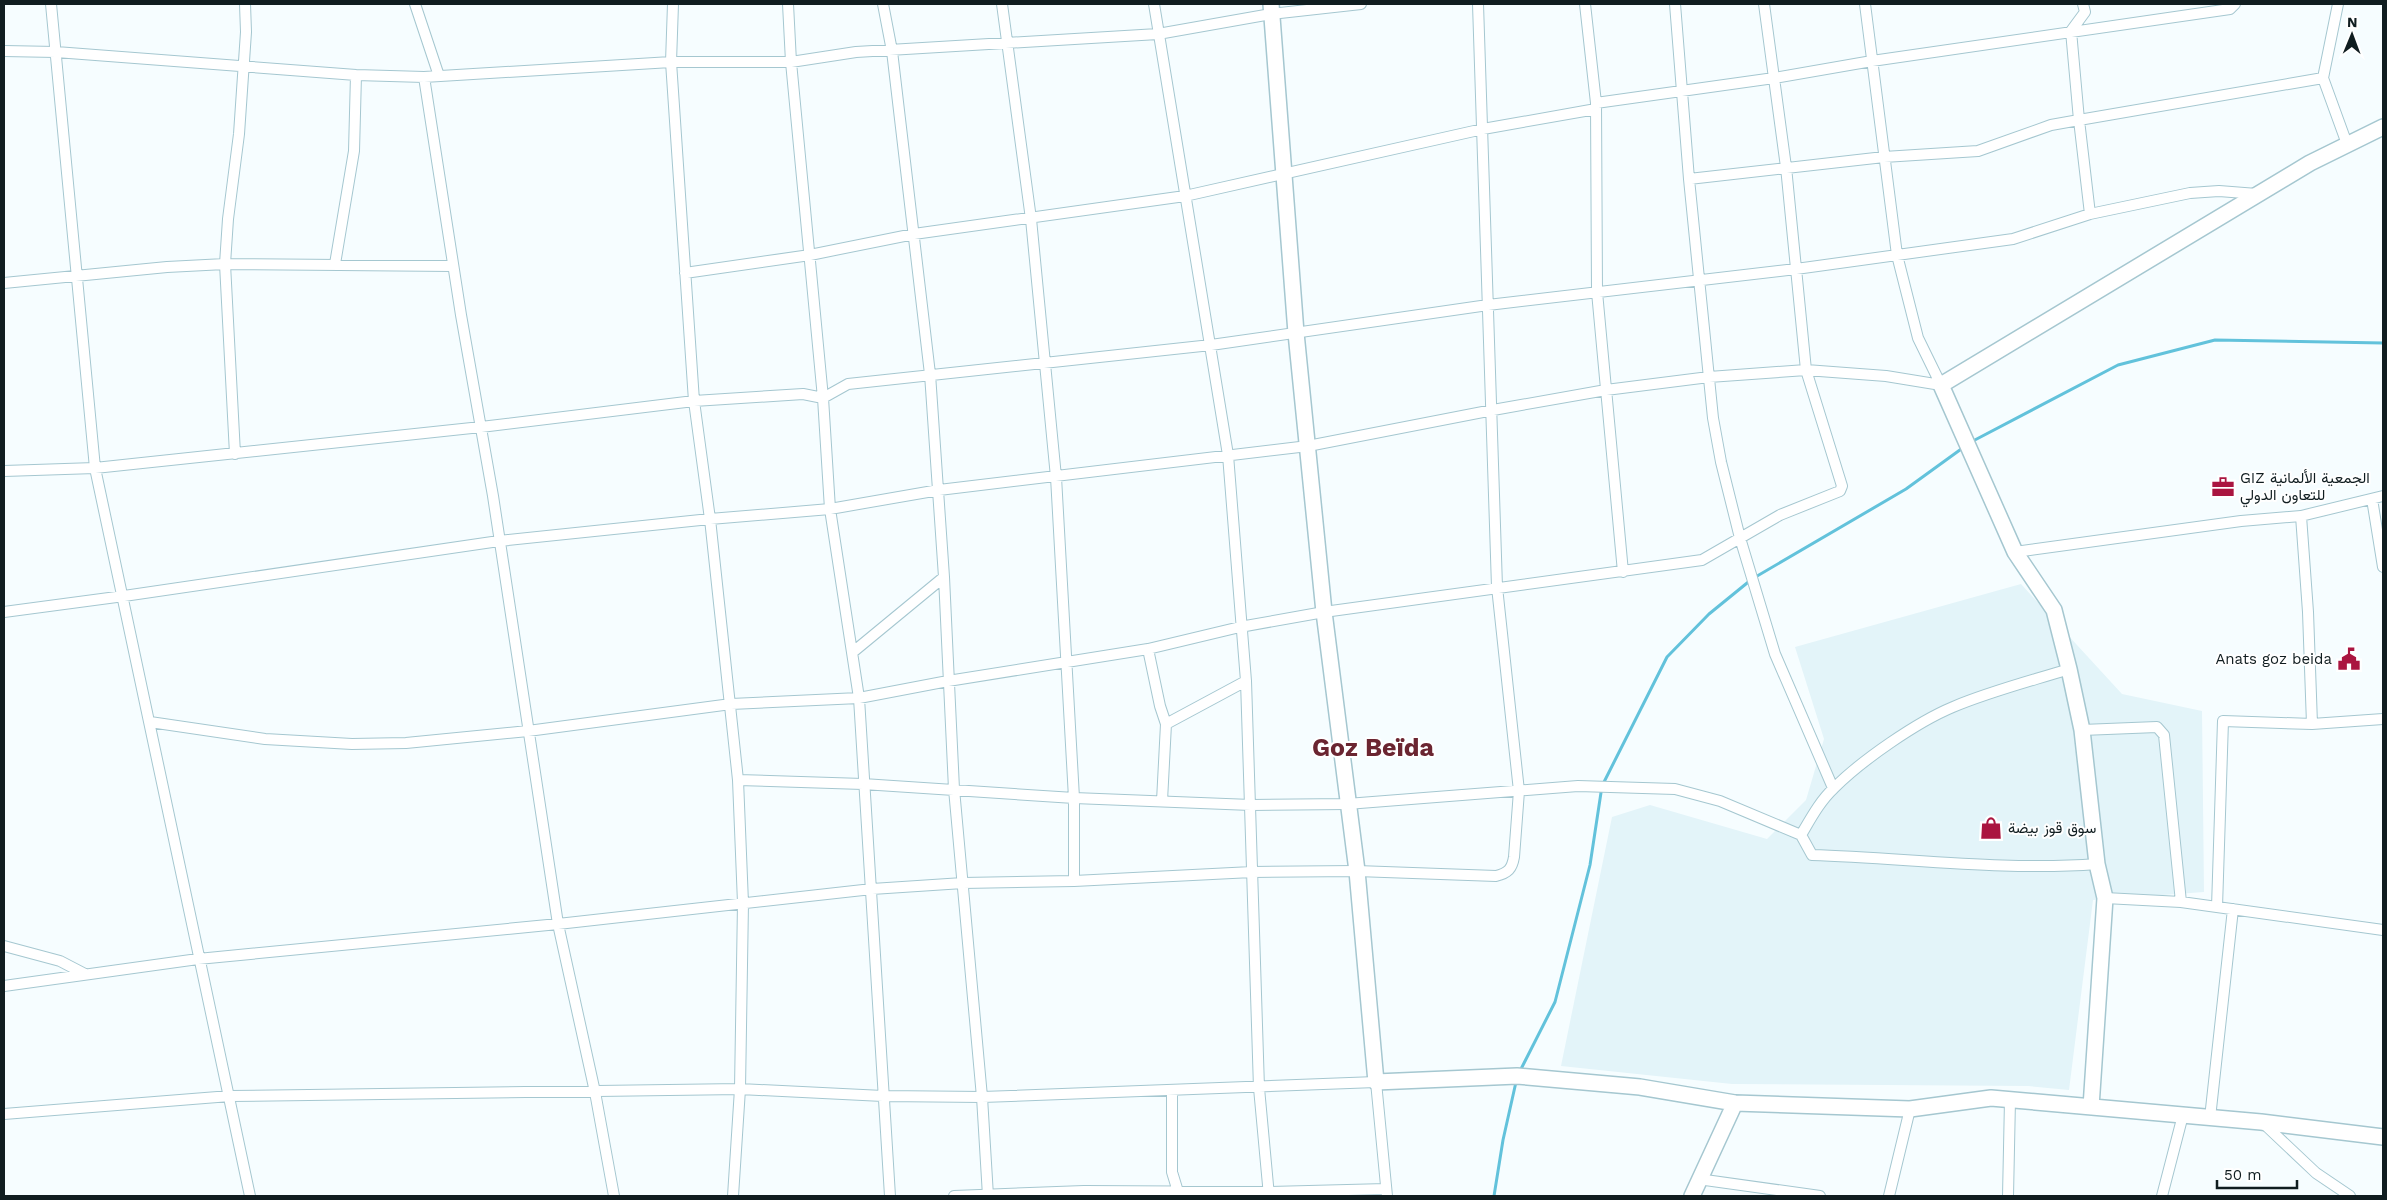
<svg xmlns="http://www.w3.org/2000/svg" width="2387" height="1200" font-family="'Work Sans',Vazirmatn,sans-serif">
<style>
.built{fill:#e3f4f9}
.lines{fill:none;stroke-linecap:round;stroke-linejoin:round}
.stream{stroke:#62c2db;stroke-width:3}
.minor-casing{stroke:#a5c7d0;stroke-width:12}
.secondary-casing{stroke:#a5c7d0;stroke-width:18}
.minor{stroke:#fff;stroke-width:10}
.secondary{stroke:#fff;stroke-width:15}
.labels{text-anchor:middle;stroke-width:4;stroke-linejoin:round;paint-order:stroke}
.poi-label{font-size:15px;fill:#101d20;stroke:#fff;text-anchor:start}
.town-label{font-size:25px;font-weight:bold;fill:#6b2531;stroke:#fff}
</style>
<rect width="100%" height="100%" fill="#f6fdff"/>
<path class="built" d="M2021,584L2122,694L2202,711L2204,892L2093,900L2069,1090L2028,1086L1732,1084L1561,1066L1612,817L1650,805L1767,839L1806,800L1824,739L1795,647Z"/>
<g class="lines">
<path class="stream" d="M1971,442L2118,365L2215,340L2383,343
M1520,1071L1555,1002L1590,865L1602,786L1667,657L1709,614L1752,579L1906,489L1964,447
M1494,1196L1503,1140L1516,1082"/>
<defs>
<path id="minor" d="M51,4L95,468L250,1196
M415,4L439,76
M673,4L671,62L694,401L710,519L738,780L743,903L740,1089L733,1196
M788,4L791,62L823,398L830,509L859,698L890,1196
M883,4L892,51L930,374L944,577L954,789L982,1097L988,1196
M1002,4L1031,219L1056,477L1074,798V881
M1154,4L1228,455L1246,681L1259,1088L1269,1196
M1585,4L1596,103L1597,292L1623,572
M1675,4L1689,179L1713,418L1721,462L1740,538L1775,654L1833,788
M1865,4L1897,255L1918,338L1941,385
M2083,4L2085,12L2071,31L2079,120L2323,78L2347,144
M4,51L56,52L356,75L424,77L671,62H791L856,52L1158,34L1271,14L1361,4
M424,77L461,315L493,496L558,924L595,1092L614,1196
M2323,78L2338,4
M1596,103L1774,78L1872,61L2230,9L2235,4
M1689,179L1884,157L1978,151L2051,125L2079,120L2090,214
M335,264L354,151L356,75
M685,273L810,255L914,234L1185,196L1483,129L1596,109
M4,283L167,267L225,264L453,266
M235,454L225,264L228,219L239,134L246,32L245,4
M4,471L95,468L481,427L694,401L803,394L823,398L848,384L1211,345L1488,305L1796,269L2013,239L2090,214L2190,193L2219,191L2257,194
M2372,499L2383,567
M2301,516L2308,612L2312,724
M2015,552L2241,521L2301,516L2383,496
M4,612L124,596L499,541L710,519L830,509L939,490L1308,446L1493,410L1606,390L1709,377L1806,370L1886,376L1941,385
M1148,649L1160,706L1166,724L1162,801
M853,652L944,577
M150,722L265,739L352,744L406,743L528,731L731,704L859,698L948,681L1148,649L1240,627L1324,612L1702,560L1780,515L1840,491L1842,486L1806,370L1786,167L1764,4
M1166,724L1246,681
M2082,730L2157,727L2164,735L2181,902
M738,780L863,784L1074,798L1251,805L1347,804L1578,786L1675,789L1720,801L1801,835L1812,855C1907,858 2003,871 2097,864
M1801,835C1811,818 1820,801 1834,788C1862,760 1917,722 1953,707C1991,691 2031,681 2069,669
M2105,898L2181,902L2383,930
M2217,907L2223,721L2312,724L2383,719
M4,946L60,961L85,974
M4,986L198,959L558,924L872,889L963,883L1074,881L1252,872L1357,871L1496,876C1508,873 1512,869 1514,857L1519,791L1497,587L1478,4
M1172,1090V1172L1179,1195
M4,1114L230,1096L740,1089L883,1096L982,1097L1376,1082L1387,1196
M2210,1118L2233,909
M2262,1122L2316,1173L2350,1196
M1698,1179L1820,1196
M954,1196L1084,1191L1269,1192L1386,1189
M1889,1196L1910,1109
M2008,1196L2010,1100
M2162,1196L2183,1115"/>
<path id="secondary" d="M1271,4L1296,333L1324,612L1357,871L1376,1082L1517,1076L1640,1087L1735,1103L1910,1109L1991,1098L2261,1122L2383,1137
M2091,1107L2105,898L2097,864L2082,730L2069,669L2054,610L2015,552L1941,385L2310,163L2383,127
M1692,1196L1735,1103"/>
</defs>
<use href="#minor" class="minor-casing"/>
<use href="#secondary" class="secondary-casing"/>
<use href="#minor" class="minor"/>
<use href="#secondary" class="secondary"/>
</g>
<defs>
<symbol id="office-bare" viewBox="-9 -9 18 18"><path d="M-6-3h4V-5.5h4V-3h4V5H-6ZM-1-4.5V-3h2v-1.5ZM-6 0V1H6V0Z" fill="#aa1540" stroke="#fff" stroke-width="2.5" paint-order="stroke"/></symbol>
<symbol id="civic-bare" viewBox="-9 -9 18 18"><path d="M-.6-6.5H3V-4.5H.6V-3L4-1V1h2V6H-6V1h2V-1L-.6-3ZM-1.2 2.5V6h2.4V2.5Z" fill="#aa1540" stroke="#fff" stroke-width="2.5" paint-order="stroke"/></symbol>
<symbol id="shop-bare" viewBox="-9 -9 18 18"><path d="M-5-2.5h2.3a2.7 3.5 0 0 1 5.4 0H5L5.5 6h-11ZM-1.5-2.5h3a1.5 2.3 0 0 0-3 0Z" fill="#aa1540" stroke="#fff" stroke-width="2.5" paint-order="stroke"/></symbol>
</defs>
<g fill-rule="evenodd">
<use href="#office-bare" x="2207" y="471" width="32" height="32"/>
<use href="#civic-bare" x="2333" y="643" width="32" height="32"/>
<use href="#shop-bare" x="1975" y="812" width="32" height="32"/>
</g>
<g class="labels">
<g class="poi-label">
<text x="2240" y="483">GIZ الجمعية الألمانية<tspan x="2240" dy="17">للتعاون الدولي</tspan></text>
<text x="2332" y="664" text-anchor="end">Anats goz beida</text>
<text x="2008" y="833">سوق قوز بيضة</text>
</g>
<g class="town-label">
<text x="1373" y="756">Goz Beïda</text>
</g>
</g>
<rect width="2387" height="1200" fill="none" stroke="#101d20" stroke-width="10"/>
<g transform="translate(2352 35) rotate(1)" stroke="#ffffff" stroke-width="4" paint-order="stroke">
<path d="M0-4L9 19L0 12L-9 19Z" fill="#101d20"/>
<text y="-8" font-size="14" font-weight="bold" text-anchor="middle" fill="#101d20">N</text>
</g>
<path d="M2217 1180v8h80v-8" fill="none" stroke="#101d20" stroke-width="2.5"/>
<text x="2224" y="1180" font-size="15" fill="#101d20" stroke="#ffffff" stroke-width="4" paint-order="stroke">50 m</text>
</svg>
